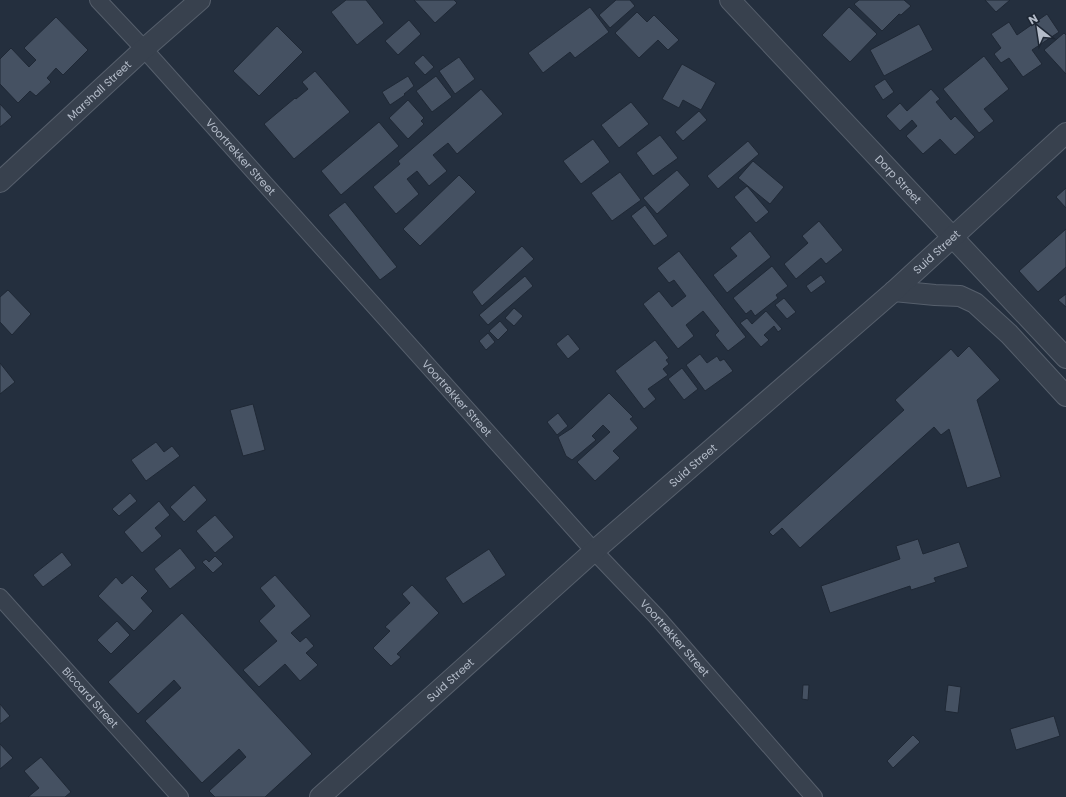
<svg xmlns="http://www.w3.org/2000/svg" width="1066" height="797" font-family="Poppins,sans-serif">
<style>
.building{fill:#455162;stroke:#1f2835}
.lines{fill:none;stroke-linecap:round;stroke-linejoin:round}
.minor-casing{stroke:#565f6c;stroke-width:18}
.tertiary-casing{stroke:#565f6c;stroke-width:22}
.minor{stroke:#38414e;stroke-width:16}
.tertiary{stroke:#38414e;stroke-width:20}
.labels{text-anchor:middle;stroke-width:3;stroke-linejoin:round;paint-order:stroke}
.street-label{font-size:11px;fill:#b4bcc9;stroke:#1d2633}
</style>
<rect width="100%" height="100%" fill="#242f3e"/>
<path class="building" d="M346,0H366L384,23L357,45L331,12Z
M414,0H454L457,3L435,23Z
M616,0H630L635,6L610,28L599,15Z
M859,0H904L911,6L901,15L899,14L882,31L854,4Z
M985,0H1010L996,12Z
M590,7L609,32L575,58L570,52L543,73L528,53Z
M849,7L877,34L850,62L822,35Z
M637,12L647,22L654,15L679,40L668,50L658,40L639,58L615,33Z
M1047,14L1059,32L1032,50L1042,64L1023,77L1009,58L1001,63L994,54L1001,48L991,34L1009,22L1017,35Z
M56,17L88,50L63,75L56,68L47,78L51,82L36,96L30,91L18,103L0,84V59L11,48L29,67L36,60L24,48Z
M409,20L421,34L398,55L385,41Z
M919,24L933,50L884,76L870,50Z
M277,26L303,52L259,96L233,71Z
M1064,33L1066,35V74L1044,50Z
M423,55L434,67L425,75L414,63Z
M984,56L1009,89L984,109L994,121L979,133L943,89Z
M459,57L475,79L455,94L439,71Z
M682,64L716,83L701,110L683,100L679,108L662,99Z
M315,71L350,112L294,159L264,124L295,98L296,99L308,89L302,82Z
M408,76L414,86L404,94L405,95L390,105L382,92Z
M436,76L452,97L432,112L416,91Z
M885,79L894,92L883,100L874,86Z
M481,89L503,114L457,154L448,143L433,155L447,171L429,186L417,171L407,179L419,194L396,214L373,187L400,164L398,161Z
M931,89L940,99L936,102L951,120L955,116L975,137L955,155L940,139L923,154L906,136L917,126L912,120L900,131L886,116L900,103L907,111Z
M408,100L424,118L421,121L424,124L408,139L389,118Z
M631,102L649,124L619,148L601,125Z
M0,104L12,117L0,127Z
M699,111L707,120L683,141L675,132Z
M379,122L399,146L341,195L321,171Z
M660,135L678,158L653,176L636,153Z
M593,139L610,162L581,184L563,161Z
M748,141L759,154L718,189L707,176Z
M753,161L784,187L770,204L738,178Z
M677,170L690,185L657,214L643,198Z
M620,172L641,200L612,221L591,193Z
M459,175L476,192L420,246L403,229Z
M747,186L769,212L756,223L734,197Z
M1066,188V208L1056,197Z
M345,202L397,267L380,280L328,215Z
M645,205L668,236L654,246L631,216Z
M819,221L843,250L826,264L821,258L796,279L784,264L808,243L802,236Z
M1066,229V267L1038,292L1019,271Z
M750,231L771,257L727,293L713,275L737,256L730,248Z
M522,246L534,259L482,306L472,292Z
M679,251L746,337L728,351L715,335L719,331L703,311L686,325L694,336L678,349L643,304L659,291L672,307L686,296L674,280L669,283L657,268Z
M772,266L788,286L776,295L778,298L755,316L751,310L746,314L733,298Z
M821,275L826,282L811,293L806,286Z
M525,276L533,286L488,325L479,315Z
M8,290L31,314L12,335L0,322V297Z
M1066,294V307L1058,300Z
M784,298L796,312L787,319L775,305Z
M514,308L523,316L514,326L505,318Z
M766,311L782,329L778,332L774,326L764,335L769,340L761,347L740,323L747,318L752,324Z
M500,321L508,330L498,340L489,331Z
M488,333L495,342L486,350L479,341Z
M568,334L580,349L568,359L556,344Z
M655,340L669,358L666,360L669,364L663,369L668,375L648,389L656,399L644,409L615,371Z
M969,346L1000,380L977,400L1001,477L967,488L949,429L941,435L934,427L800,548L782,528L773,536L769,532L904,410L895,400L951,349L958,357Z
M700,354L707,363L717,356L720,361L724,359L733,371L705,391L686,365Z
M0,363L15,382L0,394Z
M682,368L698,389L684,400L668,379Z
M609,393L633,417L630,419L638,428L613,451L620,458L595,481L577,462L610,432L603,425L592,436L596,440L572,460L566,456L558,437L572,428Z
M253,404L265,450L243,456L230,410Z
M558,413L568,426L557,435L547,422Z
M156,442L164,452L172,446L180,456L146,481L131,460Z
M194,485L207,500L184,522L170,507Z
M130,493L137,501L119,516L112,509Z
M159,501L170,515L155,528L162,536L142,553L124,532Z
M215,515L234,537L215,553L196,531Z
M918,539L923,554L959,542L968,567L934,578L936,582L911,590L910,586L830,613L821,586L900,559L896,546Z
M180,548L196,568L170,589L154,569Z
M489,549L506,575L463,604L445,578Z
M62,552L72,565L43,587L33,575Z
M215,556L223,564L213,573L202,562L206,559L209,562Z
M132,575L148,591L141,598L153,611L134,631L98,596L116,577L122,584Z
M275,575L311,616L291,633L300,642L306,637L314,646L306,653L318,665L300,681L285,664L259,687L243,670L277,641L259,621L275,606L260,588Z
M412,585L439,613L397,654L401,657L391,666L373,648L390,631L385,627L410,603L402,594Z
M182,613L312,754L265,797H215L209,791L246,757L239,749L202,783L145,721L181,688L174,680L138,714L108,682Z
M117,621L130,635L111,654L97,640Z
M803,685H809L808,700L802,699Z
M948,685L961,687L958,713L945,711Z
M0,704L10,716L0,724Z
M1054,716L1060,736L1016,750L1010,729Z
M913,735L920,742L893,768L887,761Z
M0,744L13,758L0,769Z
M41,757L71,792L65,797H28L39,788L24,771Z"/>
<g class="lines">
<defs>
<g id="minor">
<path id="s1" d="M98,0L144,49L594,551L656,616L814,797"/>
<path id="s2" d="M0,597L180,797"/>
</g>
<g id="tertiary">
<path id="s3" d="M730,0L1066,358"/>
<path id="s4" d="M0,182L144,49L200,0"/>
<path d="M894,291L935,295L960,296L975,303L1009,334L1066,396"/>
<path id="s5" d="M320,797L594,551L894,291L1066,133"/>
</g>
</defs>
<use href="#minor" class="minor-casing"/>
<use href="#tertiary" class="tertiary-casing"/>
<use href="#minor" class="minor"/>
<use href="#tertiary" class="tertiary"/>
</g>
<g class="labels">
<g class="street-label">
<text dy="4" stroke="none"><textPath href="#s4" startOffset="135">Marshall Street</textPath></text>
<text dy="4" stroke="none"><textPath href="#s1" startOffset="212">Voortrekker Street</textPath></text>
<text dy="4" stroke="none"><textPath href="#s3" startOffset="246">Dorp Street</textPath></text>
<text dy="4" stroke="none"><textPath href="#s5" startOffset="823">Suid Street</textPath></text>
<text dy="4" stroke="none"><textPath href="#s1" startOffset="536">Voortrekker Street</textPath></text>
<text dy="4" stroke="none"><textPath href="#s5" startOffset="499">Suid Street</textPath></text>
<text dy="4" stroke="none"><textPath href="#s1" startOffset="860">Voortrekker Street</textPath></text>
<text dy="4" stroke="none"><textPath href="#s5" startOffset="175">Suid Street</textPath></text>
<text dy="4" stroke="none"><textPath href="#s2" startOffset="135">Biccard Street</textPath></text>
</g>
</g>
<g transform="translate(1038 28) rotate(330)" stroke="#1d2633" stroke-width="3" paint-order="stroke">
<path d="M0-3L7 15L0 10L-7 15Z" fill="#b4bcc9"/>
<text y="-6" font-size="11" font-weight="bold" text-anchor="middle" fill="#b4bcc9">N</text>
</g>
</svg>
